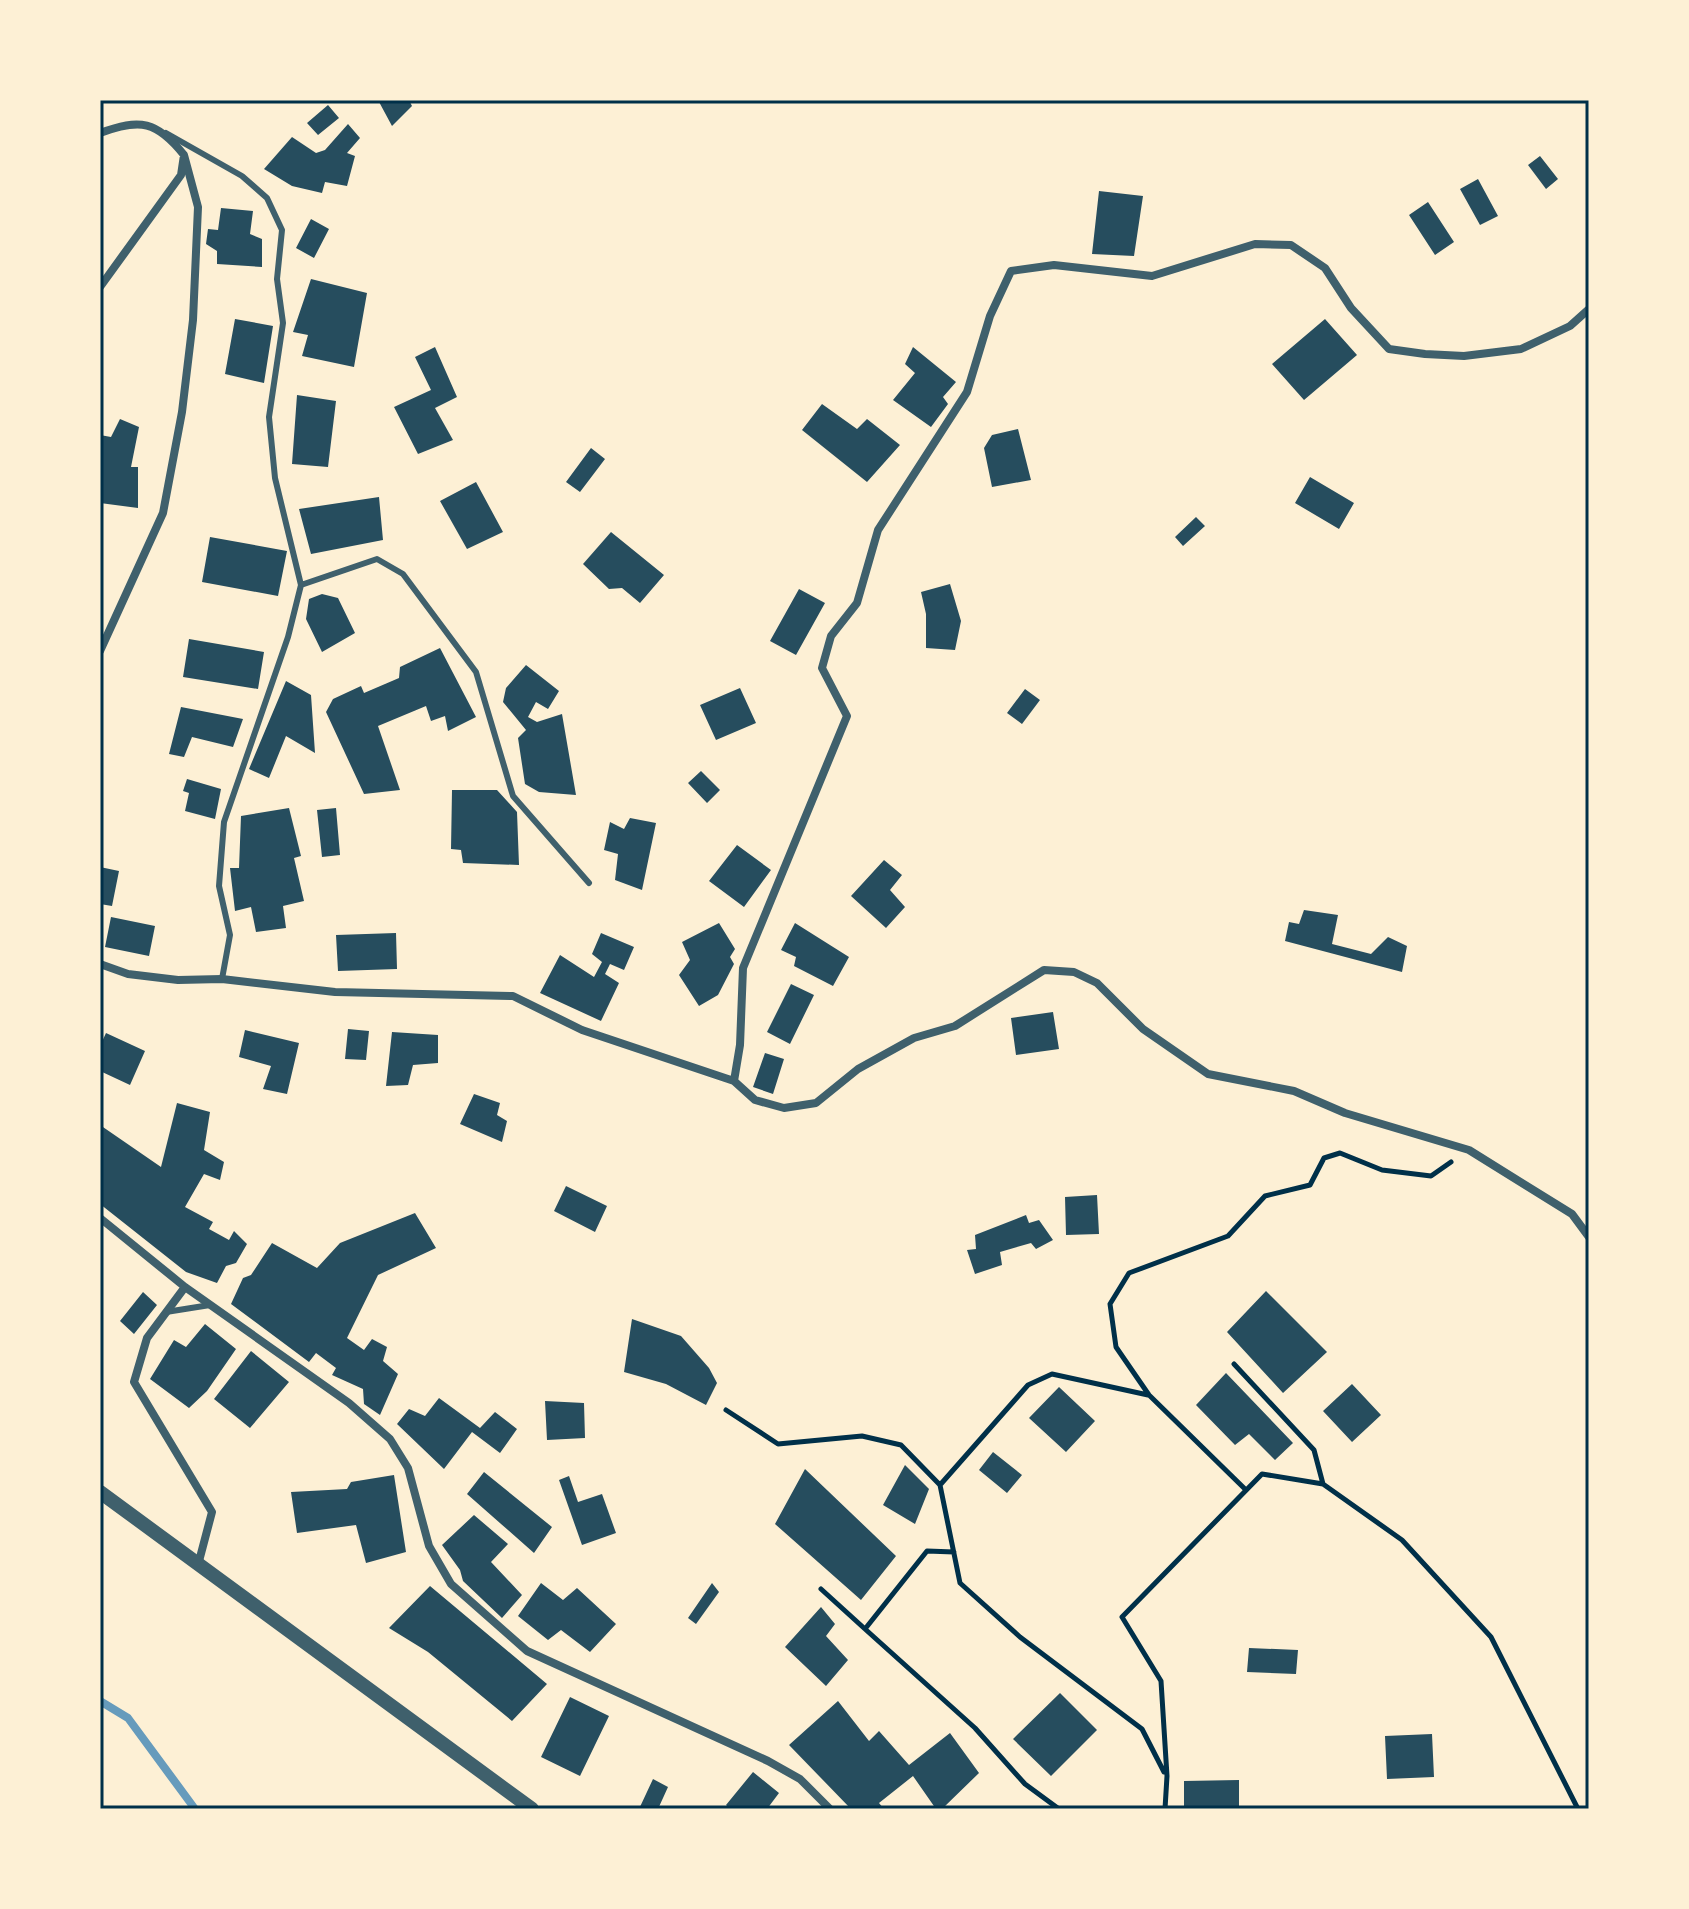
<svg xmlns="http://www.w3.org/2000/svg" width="1689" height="1909" font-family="'Times New Roman',serif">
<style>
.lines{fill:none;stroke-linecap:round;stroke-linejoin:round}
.stream{stroke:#669bbc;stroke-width:8}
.building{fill:#264d5e}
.path{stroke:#003049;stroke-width:5}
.service{stroke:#3f606c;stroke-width:6}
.minor{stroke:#3f606c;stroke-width:8}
.tertiary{stroke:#3f606c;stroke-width:14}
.neatline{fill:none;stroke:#003049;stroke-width:3}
</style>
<rect width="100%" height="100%" fill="#fdf0d5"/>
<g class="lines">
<path class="stream" d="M100,1701L128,1718L195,1809"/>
</g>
<path class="building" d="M378,100H409L412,106L392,126Z
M328,105L339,118L318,135L307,123Z
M348,124L360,138L347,153L355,156L347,186L325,182L322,193L292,186L264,169L292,137L316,153L325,150Z
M1540,156L1558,179L1546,189L1528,165Z
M1478,179L1498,216L1480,225L1460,189Z
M1099,191L1143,196L1134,256L1092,254Z
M1428,202L1454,242L1435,255L1409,215Z
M221,208L253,211L250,234L262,239V267L217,264V251L206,244L208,229L218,230Z
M311,219L329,229L314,258L296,248Z
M311,279L367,293L354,367L302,356L308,335L293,332Z
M235,319L273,326L264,383L225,374Z
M1325,319L1357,355L1304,400L1272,364Z
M435,347L457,397L435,408L453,440L418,454L394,407L431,390L415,357Z
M913,347L956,382L943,397L948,404L931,427L893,400L915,373L905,364Z
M297,395L336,401L328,467L292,464Z
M822,404L857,429L867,419L900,445L867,482L802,430Z
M120,419L139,427L131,467H138V508L100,503V435L111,437Z
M1018,429L1031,480L992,487L984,448L992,435Z
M591,448L605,459L580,492L566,482Z
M1310,477L1354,503L1339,529L1295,503Z
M476,482L503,532L467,549L440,501Z
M379,497L383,540L311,554L299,509Z
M1196,517L1205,526L1183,546L1175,537Z
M611,532L664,575L640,603L622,588L609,589L583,564Z
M210,537L287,551L278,596L202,582Z
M950,584L961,621L955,650L926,648V614L921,592Z
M799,589L825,603L796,655L770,641Z
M322,594L338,598L355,633L322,652L306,619L309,599Z
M189,639L264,652L258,689L183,677Z
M440,648L476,717L448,731L445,716L431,721L426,706L378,726L400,790L364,794L326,712L333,699L361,686L364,693L399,678L400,667Z
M526,665L559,691L548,709L536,702L528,717L537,722L562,714L576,795L539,792L525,784L518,738L526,730L503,702L506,688Z
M286,681L311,695L315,753L286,736L269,778L249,769Z
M740,688L756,723L716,740L700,705Z
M1025,689L1040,700L1022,724L1007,713Z
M181,707L243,719L233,747L192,737L184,757L169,754Z
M701,771L720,790L707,803L688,783Z
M187,779L221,789L215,819L185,811L189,793L183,791Z
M452,790H497L517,812L519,865L463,863L461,850L451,849Z
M289,808L301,856L294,858L304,901L283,906L286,928L256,932L251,907L235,911L230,868H239L241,816Z
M336,808L340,855L322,857L317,810Z
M630,818L656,823L642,890L615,880L618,854L604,850L610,822L624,829Z
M737,845L771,870L744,907L709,881Z
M884,860L902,875L890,890L905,907L886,928L851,896Z
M100,867L119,871L112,906L100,904Z
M1304,910L1338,915L1332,944L1371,954L1388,937L1407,946L1402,972L1285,941L1289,922L1299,924Z
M111,917L155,926L149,956L105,947Z
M719,923L735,949L730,957L734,964L718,995L699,1006L679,975L690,960L682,942Z
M795,923L849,957L833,986L794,966L796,957L781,950Z
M396,933L397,969L338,971L336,935Z
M601,933L634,947L624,970L610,964L605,974L619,983L601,1021L540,993L560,955L594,977L602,962L592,954Z
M791,984L814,995L790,1044L767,1032Z
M1053,1012L1059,1049L1016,1055L1011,1018Z
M348,1029L369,1031L366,1060L345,1059Z
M245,1030L299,1043L287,1094L263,1089L271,1066L239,1057Z
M392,1032L438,1035V1063L413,1065L408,1085L386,1086Z
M106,1033L145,1051L130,1085L100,1071V1046Z
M765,1053L784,1059L773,1094L753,1087Z
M474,1094L500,1103L497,1115L507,1121L502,1142L460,1124Z
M177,1103L210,1112L204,1150L224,1162L220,1180L204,1174L185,1207L213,1222L209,1229L229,1240L234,1231L247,1244L236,1263L226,1266L217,1283L186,1272L100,1204V1125L161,1167Z
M566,1186L607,1206L595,1232L554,1211Z
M1097,1195L1099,1234L1066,1235L1065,1197Z
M415,1213L436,1248L378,1275L347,1338L364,1350L372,1339L387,1347L383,1361L398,1374L380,1415L364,1404L363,1389L332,1375L336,1368L316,1353L309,1362L231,1304L243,1278L251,1275L272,1243L317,1268L340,1243Z
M1026,1215L1029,1223L1039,1220L1053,1240L1036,1249L1031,1243L1000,1252L1002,1265L975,1274L967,1250L976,1249L975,1235Z
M1266,1291L1327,1352L1283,1393L1227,1332Z
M143,1292L157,1305L134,1334L120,1321Z
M632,1319L681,1336L709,1368L717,1383L706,1405L666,1384L624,1372Z
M205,1324L236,1349L207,1391L189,1408L150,1379L174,1340L186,1347Z
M251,1351L289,1382L250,1428L214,1399Z
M1226,1373L1293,1443L1275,1460L1249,1434L1235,1445L1196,1405Z
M1352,1384L1381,1415L1352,1442L1323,1411Z
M1059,1387L1095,1421L1066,1452L1029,1418Z
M439,1398L480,1428L495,1412L517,1429L500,1453L472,1432L444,1469L397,1424L409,1409L425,1416Z
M545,1401L584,1403L585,1438L547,1440Z
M993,1452L1022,1475L1007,1493L979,1470Z
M905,1465L929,1489L915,1524L883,1505Z
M805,1469L896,1556L861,1600L775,1524Z
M484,1472L552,1527L534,1553L467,1494Z
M394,1475L406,1552L366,1563L356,1525L297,1533L291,1492L347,1489L351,1482Z
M569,1476L578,1502L602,1494L616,1533L582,1545L559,1480Z
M474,1515L508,1544L491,1562L522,1595L502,1618L463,1581L460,1570L442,1545Z
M541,1583L563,1600L577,1588L616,1624L590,1652L561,1630L548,1640L518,1616Z
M712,1583L719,1592L696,1624L688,1618Z
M430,1586L547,1684L512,1721L428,1652L389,1628Z
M821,1607L835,1624L826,1636L848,1660L826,1686L785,1647Z
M1249,1648L1298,1650L1296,1674L1247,1672Z
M1060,1693L1097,1730L1051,1776L1013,1739Z
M570,1697L609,1716L580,1776L541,1757Z
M838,1701L869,1741L879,1731L909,1765L950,1733L979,1773L942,1809H936L913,1776L879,1803L884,1809H851L789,1745Z
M1432,1734L1434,1777L1387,1779L1385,1736Z
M753,1772L779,1793L767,1809H730L726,1805Z
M653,1779L668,1787L658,1809H639Z
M1239,1780V1809H1184V1781Z"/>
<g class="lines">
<path class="path" d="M1234,1364L1314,1450L1323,1484
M726,1410L778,1444L862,1436L901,1445L940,1485L960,1583L1020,1637L1142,1729L1164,1772
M940,1485L1028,1385L1052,1374L1148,1395
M1246,1490L1149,1395L1116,1347L1110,1304L1129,1273L1228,1236L1265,1196L1310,1185L1324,1158L1340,1153L1382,1170L1431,1176L1451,1162
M821,1589L865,1629L927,1551L954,1552
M865,1629L975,1728L1025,1784L1059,1809
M1165,1809L1167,1776L1161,1681L1122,1617L1262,1474L1323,1484L1402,1540L1491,1637L1578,1809"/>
<path class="service" d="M166,133L242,176L267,198L282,230L277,279L283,323L269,417L275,478L301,585L288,637L224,822L219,886L230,935L222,979
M301,585L377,559L403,574L476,672L513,796L589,883
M166,1312L210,1305"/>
<path class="minor" d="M100,133C140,118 157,121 184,155L181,175L100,287
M100,651L163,513L182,412L193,320L198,207L184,155
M100,964L128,974L178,980L222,979L335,992L513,996L582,1030L734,1081L740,1045L743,968L847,716L822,668L831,636L857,603L878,530L967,392L990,316L1011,271L1054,265L1152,276L1255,244L1291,245L1325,268L1351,308L1389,349L1425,354L1464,356L1521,349L1570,326L1589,309
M734,1081L755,1100L784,1108L816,1103L858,1069L914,1038L955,1026L1044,970L1074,972L1097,983L1143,1029L1208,1074L1294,1091L1345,1113L1469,1150L1572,1214L1589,1237
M100,1218L185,1287L349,1403L390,1439L408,1468L429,1546L451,1584L527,1651L768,1761L800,1779L830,1809
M185,1287L147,1338L134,1382L212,1512L198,1565"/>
<path class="tertiary" d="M100,1492L532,1809"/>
</g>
<rect width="1689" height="1909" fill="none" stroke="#fdf0d5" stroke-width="204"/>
<rect x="102" y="102" width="1485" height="1705" class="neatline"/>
</svg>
